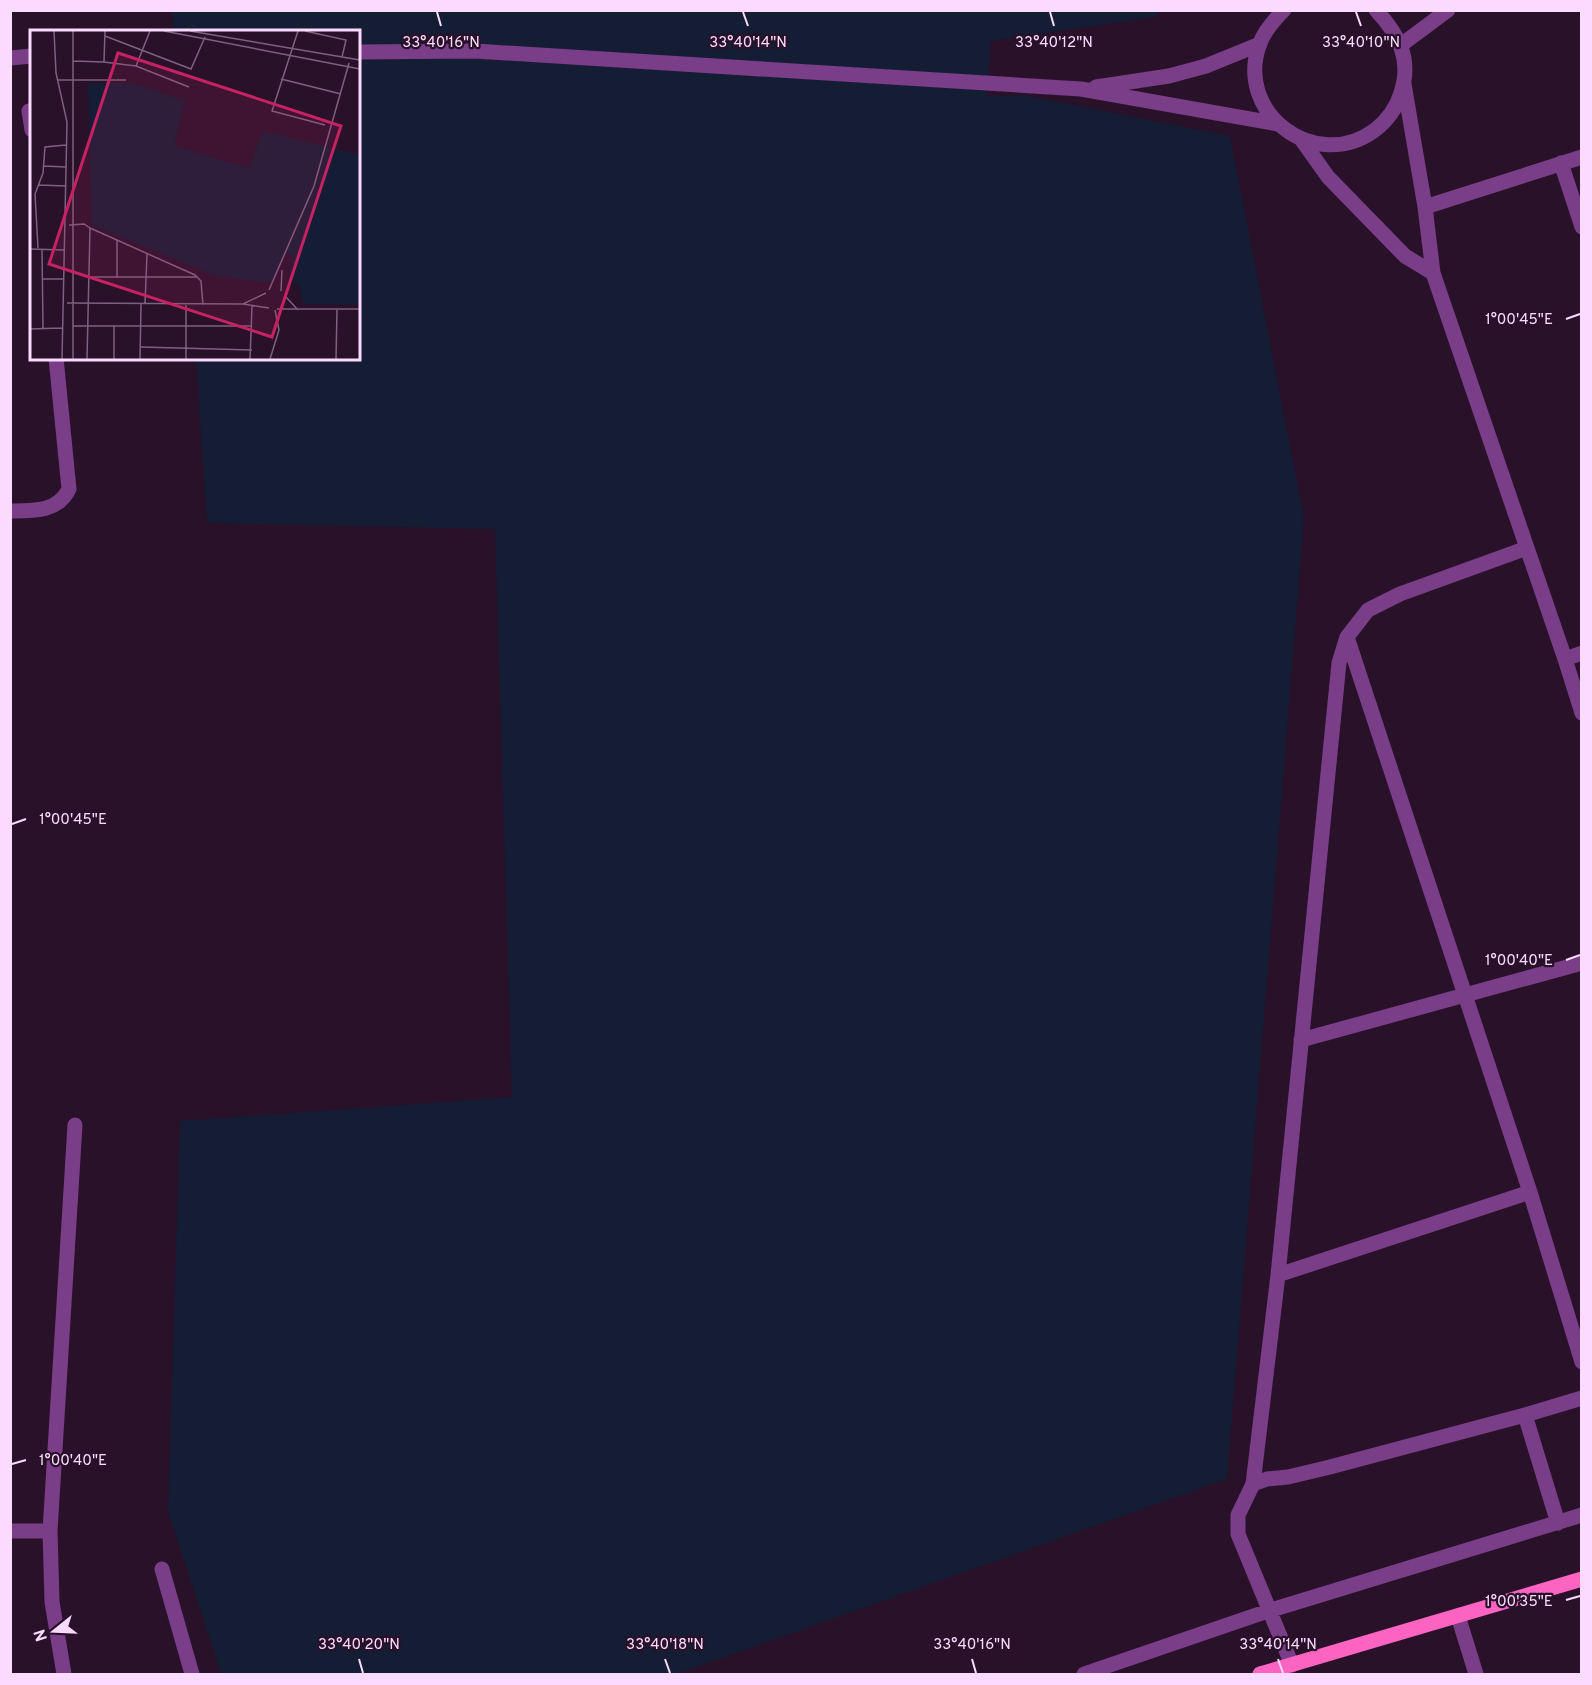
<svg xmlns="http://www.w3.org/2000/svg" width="1592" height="1685" font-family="Overpass,sans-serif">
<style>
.green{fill:#141d34}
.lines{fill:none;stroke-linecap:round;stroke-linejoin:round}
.minor{stroke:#7a3d88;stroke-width:15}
.major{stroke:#fd63c1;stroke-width:15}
.ticks{fill:none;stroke:#fadbff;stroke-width:2}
.inset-road{fill:none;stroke:#7d627f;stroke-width:1.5}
.view{fill:#c52263;fill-opacity:0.15;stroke:#c52263;stroke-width:3}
.inset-edge{fill:none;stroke:#fadbff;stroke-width:3}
.ticks-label{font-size:15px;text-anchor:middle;fill:#fadbff;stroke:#29112a;stroke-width:4.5;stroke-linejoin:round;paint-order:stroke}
</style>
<rect width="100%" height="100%" fill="#29112a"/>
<path class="green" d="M172,11H1159L1156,17L991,41L987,96L1023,95L1230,136L1304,518L1227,1479L677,1674H221L168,1511L180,1121L512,1097L495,529L207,523L196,359L358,358V32L174,31Z"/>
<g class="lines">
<path class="minor" d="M1284,10C1274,20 1265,30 1260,43C1233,113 1316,174 1375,130C1388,120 1396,109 1401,93C1412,59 1399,35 1376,10
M1401,45L1448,10
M358,52L475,51L1081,89L1278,124
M10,58L32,56
M1404,84L1425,207L1433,273L1565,659L1582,713
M1096,87L1169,76L1206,66L1260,44
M29,111L32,130
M1301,139L1328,177L1405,256L1433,273
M1561,163L1582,227
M1425,207L1582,157
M10,511C34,511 58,512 69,489L56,358
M1527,548L1400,594L1368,610L1347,637L1339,663L1278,1275L1253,1484L1267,1479L1288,1477L1330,1467L1525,1415L1582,1398
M1347,637L1530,1192L1582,1362
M1565,659L1582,653
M1301,1040L1582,963
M1278,1275L1530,1192
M1525,1415L1558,1523
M1253,1484L1238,1515V1534L1292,1665
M10,1531H50L52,1602L64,1674
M50,1531L75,1125
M162,1569L192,1674
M1458,1616L1476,1674
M1084,1674L1268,1611L1582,1515"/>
<path class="major" d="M1260,1674L1582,1579"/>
</g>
<path class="ticks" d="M437,12L441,26M743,12L748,26M1050,12L1054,26M1356,12L1361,26M1566,319L1580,314M12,824L26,819M1566,960L1580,955M12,1464L26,1460M1566,1600L1580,1596M359,1659L363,1673M665,1659L670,1673M972,1659L976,1673M1278,1659L1283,1673"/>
<g transform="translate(30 30)">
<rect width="330" height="330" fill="#29112a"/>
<path d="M58,53H103L155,71L144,116L219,138L233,101L330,125V275L273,274L270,258L259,248L263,226L256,223L240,253L186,246L62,195Z" fill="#141d34"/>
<path class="inset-road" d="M24,1L26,43L37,92L32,329M75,1L74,32L106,36L120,1M134,1L330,39M160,1L330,30M268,1L242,81L295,95M275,1L316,10L312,27M75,6L161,39L175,7M43,31L74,32M106,36L159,57M251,49L311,64M28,50H96M14,136L36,137M8,155L36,156M39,195L54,194L60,198M87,210V247M8,218L5,164L13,143L15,117L36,115M0,219L34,220M12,219L13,298M57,247H167M12,249H33M239,260L284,156L319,33M251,261L252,240M255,266L268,280M37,273L213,274L239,278M115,274L117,224M213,274L236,263M247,279H330M43,296H222M84,296V329M0,299L32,298M111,317L222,320M43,329V1M57,329L60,198L165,245L171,251L173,275M110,329L111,274M156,329V275M220,329L222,276M240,329L249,300L245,280M306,329L307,280"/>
<path class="view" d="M88,23L311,96L242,307L19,234Z"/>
<rect width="330" height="330" class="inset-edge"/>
</g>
<g class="ticks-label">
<text x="441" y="47">33°40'16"N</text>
<text x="748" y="47">33°40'14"N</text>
<text x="1054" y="47">33°40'12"N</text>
<text x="1361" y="47">33°40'10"N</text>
<text x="1519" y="324">1°00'45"E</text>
<text x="73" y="824">1°00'45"E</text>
<text x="1519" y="965">1°00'40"E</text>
<text x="73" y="1465">1°00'40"E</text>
<text x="1519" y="1606">1°00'35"E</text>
<text x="359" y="1649">33°40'20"N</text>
<text x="665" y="1649">33°40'18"N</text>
<text x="972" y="1649">33°40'16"N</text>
<text x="1278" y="1649">33°40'14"N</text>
</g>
<rect width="1592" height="1685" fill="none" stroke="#fadbff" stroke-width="24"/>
<g transform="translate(54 1631) rotate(252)" stroke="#29112a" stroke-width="4.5" paint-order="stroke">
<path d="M0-4.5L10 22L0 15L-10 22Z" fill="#fadbff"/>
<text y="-9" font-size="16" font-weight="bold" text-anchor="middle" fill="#fadbff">N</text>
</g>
</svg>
